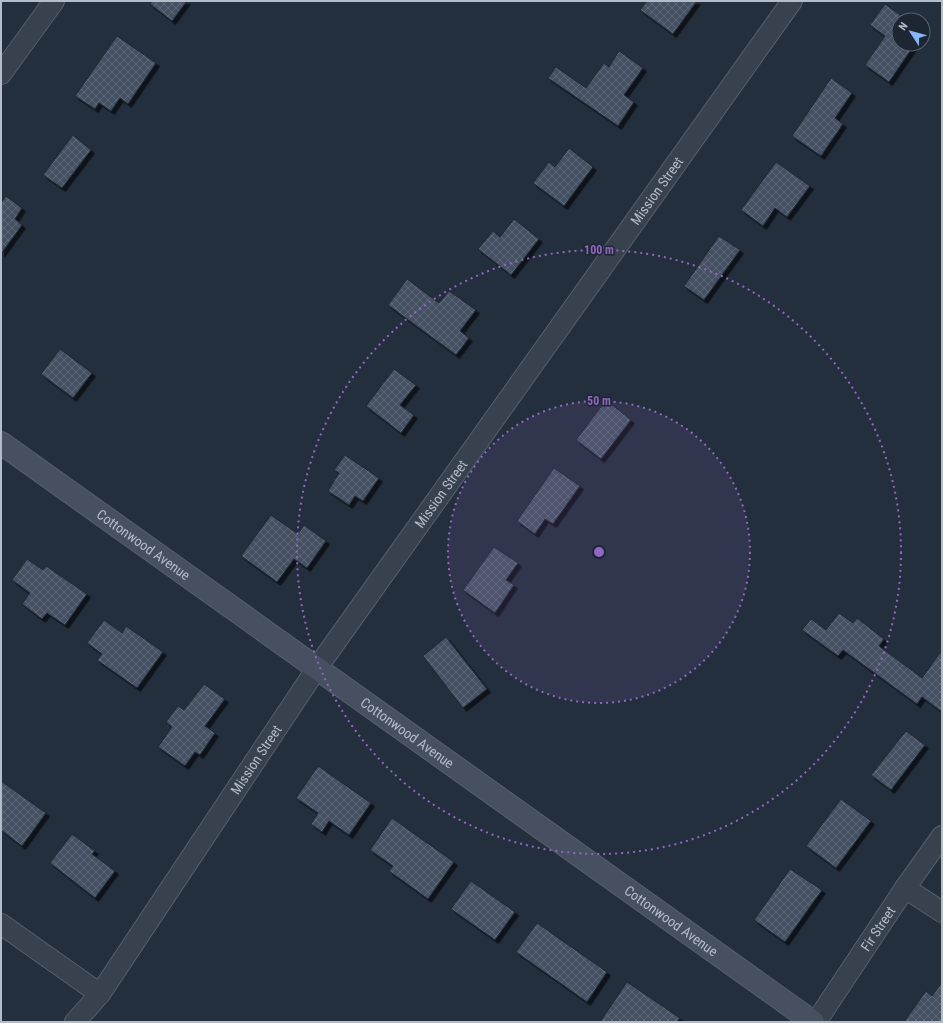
<svg xmlns="http://www.w3.org/2000/svg" width="943" height="1023" font-family="'Roboto Condensed',sans-serif">
<style>
.building{fill:url(#building-cross-hatch);stroke:#1f2835;filter:url(#shadow)}
.lines{fill:none;stroke-linecap:round;stroke-linejoin:round}
.street-casing{stroke:#565f6c;stroke-width:22}
.secondary-casing{stroke:#565f6c;stroke-width:24}
.street{stroke:#38414e;stroke-width:20}
.secondary{stroke:#465061;stroke-width:22}
.ring{fill:none;stroke:#9266c3;stroke-width:2;stroke-dasharray:2 4}
.labels{text-anchor:middle;stroke-width:3;stroke-linejoin:round;paint-order:stroke}
.street-label{font-size:14px;fill:#b4bcc9;stroke:#1d2633}
.centre{fill:#9266c3;stroke:#1d2633;stroke-width:2}
.ring-label{font-size:12px;text-anchor:middle;font-weight:bold;fill:#9266c3;stroke:#1d2633;stroke-width:3;stroke-linejoin:round;paint-order:stroke}
</style>
<defs>
<pattern id="building-cross-hatch" width="8" height="8" patternUnits="userSpaceOnUse"><rect width="8" height="8" fill="#455162"/><path d="M0 0l8 8M0 8l8-8" fill="none" stroke="#5d6877"/></pattern>
<filter id="shadow"><feDropShadow dx="3.5" dy="3.5" stdDeviation="0" flood-color="#0009"/></filter>
</defs>
<rect width="100%" height="100%" fill="#242f3e"/>
<path class="building" d="M152,1H187L172,21L150,4Z
M647,1H697L673,34L640,10Z
M885,4L903,17L901,20H899L897,25L899,26V44H915L889,82L865,65L885,36L870,25Z
M117,36L156,63L128,104L120,98L111,111L99,103L95,109L75,96Z
M619,51L643,68L624,95L634,102L618,126L548,78L556,67L586,88L604,63L609,67Z
M831,78L852,93L835,118L843,124L821,156L792,136Z
M73,135L91,150L62,188L43,175Z
M569,148L593,167L564,206L533,183L549,162L555,167Z
M776,162L810,186L787,217L775,208L763,226L741,210Z
M6,196L22,208L15,219L22,225L1,254V203Z
M514,219L539,239L511,275L478,249L493,231L500,237Z
M719,236L740,250L704,300L684,286Z
M407,279L439,303L449,291L476,310L460,331L469,338L456,355L388,305Z
M60,349L92,373L73,398L41,374Z
M394,369L416,385L400,405L414,415L401,433L366,406Z
M606,400L631,420L601,459L576,440Z
M345,455L379,478L363,501L355,496L349,505L328,491L339,473L334,470Z
M554,468L580,486L553,524L545,519L535,534L517,521Z
M271,515L298,534L304,525L326,541L307,568L294,559L277,582L241,556Z
M494,547L518,563L506,580L514,585L495,613L463,590Z
M27,559L43,570L46,566L87,594L65,625L47,613L42,619L22,604L30,593L12,580Z
M839,613L853,623L857,618L884,639L879,646L922,678L942,650V712L922,697L917,704L843,650L838,656L802,630L811,619L826,630Z
M104,620L122,633L126,626L163,652L137,688L97,660L102,654L87,643Z
M446,637L487,689L463,708L423,656Z
M204,684L225,699L205,726L215,733L200,755L195,752L185,766L158,747L172,727L166,722L178,706L184,710Z
M906,731L925,745L891,790L871,775Z
M318,766L371,803L349,835L329,821L322,832L311,824L318,813L296,798Z
M1,781L46,813L22,846L1,830Z
M841,799L871,821L836,868L806,846Z
M392,818L454,862L428,899L389,871L393,866L370,850Z
M72,834L95,851L92,854L115,871L95,898L50,863Z
M790,869L822,890L785,942L754,920Z
M471,881L515,912L495,940L451,909Z
M537,923L607,972L587,1002L516,952Z
M627,982L680,1018L677,1022H600Z
M942,982V1022H904L926,991L932,996Z"/>
<g class="lines">
<defs>
<g id="street">
<path d="M1,74L54,1"/>
<path d="M905,888L942,912"/>
<path d="M1,924L100,994"/>
<path id="s1" d="M75,1022L100,994L317,668L792,1"/>
<path id="s2" d="M816,1022L905,888L942,836"/>
</g>
<g id="secondary">
<path id="s3" d="M1,443L813,1022"/>
</g>
</defs>
<use href="#street" class="street-casing"/>
<use href="#secondary" class="secondary-casing"/>
<use href="#street" class="street"/>
<use href="#secondary" class="secondary"/>
</g>
<circle cx="599" cy="552" r="151" fill="#9266c3" fill-opacity=".12"/>
<g class="ring">
<circle cx="599" cy="552" r="151"/>
<circle cx="599" cy="552" r="302"/>
</g>
<g class="labels">
<g class="street-label">
<text dy="5" stroke="none"><textPath href="#s1" startOffset="1015">Mission Street</textPath></text>
<text dy="5" stroke="none"><textPath href="#s1" startOffset="643">Mission Street</textPath></text>
<text dy="5" stroke="none"><textPath href="#s3" startOffset="175">Cottonwood Avenue</textPath></text>
<text dy="5" stroke="none"><textPath href="#s3" startOffset="499">Cottonwood Avenue</textPath></text>
<text dy="5" stroke="none"><textPath href="#s1" startOffset="319">Mission Street</textPath></text>
<text dy="5" stroke="none"><textPath href="#s3" startOffset="823">Cottonwood Avenue</textPath></text>
<text dy="5" stroke="none"><textPath href="#s2" startOffset="112">Fir Street</textPath></text>
</g>
</g>
<circle cx="599" cy="552" r="6" class="centre"/>
<g class="ring-label">
<text x="599" y="254">100 m</text>
<text x="599" y="405">50 m</text>
</g>
<rect width="943" height="1023" fill="none" stroke="#b4bcc9" stroke-width="4"/>
<g transform="translate(911 32) rotate(306)"><circle r="19" fill="#1d2633" stroke="#59626f"/>
<path d="M0-3L7 15L0 10L-7 15Z" fill="#8ab4f8"/>
<text y="-6" font-size="11" font-weight="bold" text-anchor="middle" fill="#b4bcc9">N</text>
</g>
</svg>
